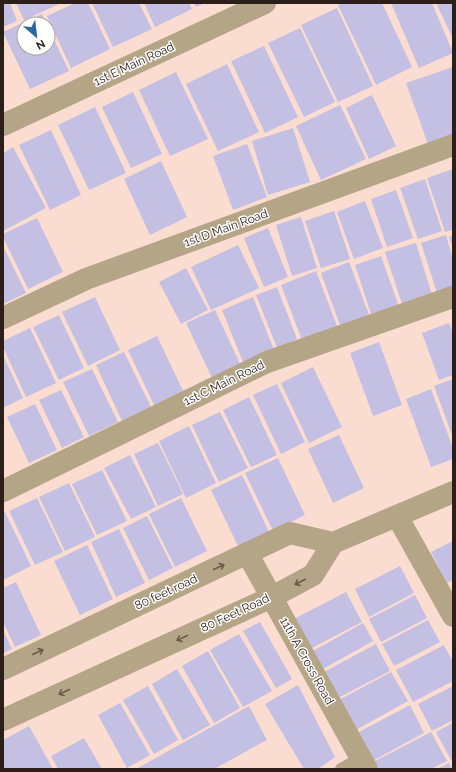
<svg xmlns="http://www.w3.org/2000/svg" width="456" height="772" font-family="Raleway,sans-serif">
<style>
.building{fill:#c3c0e3}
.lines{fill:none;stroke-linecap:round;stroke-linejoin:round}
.service{stroke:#b4a586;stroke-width:12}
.minor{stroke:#b4a586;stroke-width:22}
.tertiary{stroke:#b4a586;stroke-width:22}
.oneway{stroke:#695b4a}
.labels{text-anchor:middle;stroke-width:3;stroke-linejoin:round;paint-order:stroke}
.street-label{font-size:12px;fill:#2c1e19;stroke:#fff}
</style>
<rect width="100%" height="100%" fill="#fbdcd0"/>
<path class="building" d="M3,3H10L17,21L3,27Z
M16,3H58L59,4L24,20Z
M75,3H88L110,49L71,68L47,16Z
M92,3H139L152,29L113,47Z
M144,3H189L192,9L155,27Z
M194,3H205L196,7Z
M343,3H382L412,67L376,85L338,5Z
M391,3H432L453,53L419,68Z
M436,3H453V39Z
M337,8L373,86L338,102L301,25Z
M42,14L46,24H24V48H48V27L69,71L30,89L3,32Z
M300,28L335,102L304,117L268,43Z
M264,46L298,117L265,133L231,61Z
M227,64L259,132L218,151L186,84Z
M453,67V139L429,147L406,83Z
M176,72L208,139L170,156L139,90Z
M133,92L162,154L131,168L102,107Z
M372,95L396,146L369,159L346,108Z
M340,105L366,159L321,180L296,126Z
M95,107L126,173L89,190L58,125Z
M293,128L310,182L268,195L252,141Z
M51,130L81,195L50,210L19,145Z
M247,144L267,197L233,210L213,156Z
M13,147L46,208L3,231V153Z
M161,161L187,217L150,235L124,179Z
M453,169V230L445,232L427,178Z
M425,179L442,231L418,239L400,188Z
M396,190L413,238L387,247L371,199Z
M365,201L383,248L354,259L337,212Z
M334,211L350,259L321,268L305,221Z
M301,217L317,268L292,276L276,225Z
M37,218L63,272L28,289L3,237V234Z
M268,228L288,277L264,287L244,238Z
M446,235L453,260V292L438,296L421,243Z
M453,236V248L449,237Z
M416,243L433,298L403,307L385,252Z
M238,245L259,288L211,310L191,267Z
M3,246L26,293L3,304Z
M381,256L399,307L372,317L355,265Z
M349,262L370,317L341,328L321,273Z
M186,268L208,310L181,324L159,282Z
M316,271L337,326L302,340L281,285Z
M277,287L297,339L277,348L256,295Z
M95,297L120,350L88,366L62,312Z
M253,297L274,350L243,362L222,310Z
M215,310L240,364L212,378L186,323Z
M59,315L84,368L59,380L33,327Z
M449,323L453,333V375L439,380L422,333Z
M30,328L56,383L26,397L3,347V341Z
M157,336L184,393L155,407L128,350Z
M379,342L402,405L373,416L350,353Z
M124,352L151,407L122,421L96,365Z
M3,355L23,398L3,408Z
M313,367L342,427L309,443L281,383Z
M92,369L118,422L89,436L63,382Z
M453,379V438L434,386Z
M277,384L305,442L281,454L253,395Z
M431,389L453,448V459L431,467L406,399Z
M61,390L84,437L62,448L39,400Z
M249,397L277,455L251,467L223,410Z
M35,404L57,450L29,463L7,417Z
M220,412L248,468L219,482L192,425Z
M189,426L216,483L186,498L159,441Z
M339,435L364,488L333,503L308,449Z
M158,443L183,494L158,506L134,454Z
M130,455L156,507L131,519L104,468Z
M278,458L305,515L273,531L245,473Z
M102,470L127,521L97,535L72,484Z
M242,475L269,532L238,546L211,490Z
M69,483L95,537L65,551L39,497Z
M37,498L63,552L35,565L9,511Z
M181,498L207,551L175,567L149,514Z
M5,512L31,566L3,580V513Z
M147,516L173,568L149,580L123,528Z
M119,529L145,583L116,597L91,542Z
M453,541V580L447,583L431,552Z
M87,545L113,599L80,615L54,561Z
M400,566L414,593L369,617L355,589Z
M16,582L41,635L15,647L3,622V588Z
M346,592L362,622L308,650L292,620Z
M415,595L427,618L381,642L369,619Z
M428,620L440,642L394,666L382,644Z
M260,622L292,679L276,688L243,631Z
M363,623L373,641L321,670L311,652Z
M3,630L12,649L3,653Z
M239,634L272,691L243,707L210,650Z
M376,644L390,671L338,698L324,672Z
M444,645L453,662V681L413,702L396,670Z
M208,651L240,708L214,723L182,666Z
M177,669L210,725L183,740L152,684Z
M391,672L408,701L354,731L337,701Z
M298,685L335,757L318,769H304L265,704Z
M148,686L178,740L154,754L123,700Z
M453,686V720L432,731L418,704Z
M120,703L150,755L127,768L98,715Z
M410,705L424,733L374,760L359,732Z
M249,706L267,740L214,769H136Z
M453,723V759L451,760L436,732Z
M29,726L53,769H3V740Z
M431,732L447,761L431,769H379L375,761Z
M84,738L102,769H58L51,756Z
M449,763L452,769H437Z"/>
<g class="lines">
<path class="service" d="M341,769L361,758"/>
<path class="minor" d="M3,125L265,3
M3,318L86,279L453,145
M3,491L267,362L453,297
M397,516L453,616
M247,553L367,769"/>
<path class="tertiary" d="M3,669L290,533L333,543
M3,720L272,597L313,575L333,543L453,492"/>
</g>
<defs><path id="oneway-shaft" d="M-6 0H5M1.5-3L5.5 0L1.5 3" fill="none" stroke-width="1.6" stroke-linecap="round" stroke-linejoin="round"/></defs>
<g class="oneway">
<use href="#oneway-shaft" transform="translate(219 567) rotate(-25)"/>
<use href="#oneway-shaft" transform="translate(300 582) rotate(153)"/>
<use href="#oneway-shaft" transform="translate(182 638) rotate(155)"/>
<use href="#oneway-shaft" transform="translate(38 652) rotate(-25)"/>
<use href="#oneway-shaft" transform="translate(64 692) rotate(155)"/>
</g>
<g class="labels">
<g class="street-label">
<text transform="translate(134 64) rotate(-25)" y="4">1st E Main Road</text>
<text transform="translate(226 228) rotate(-20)" y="4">1st D Main Road</text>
<text transform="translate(224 383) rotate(-26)" y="4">1st C Main Road</text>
<text transform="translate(166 592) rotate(-25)" y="4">80 feet road</text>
<text transform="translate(235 613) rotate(-25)" y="4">80 Feet Road</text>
<text transform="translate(307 661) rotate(61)" y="4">11th A Cross Road</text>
</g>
</g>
<rect width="456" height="772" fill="none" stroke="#2c1e19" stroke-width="8"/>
<g transform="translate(36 36) rotate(152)"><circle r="19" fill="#ffffff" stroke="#aba5a3"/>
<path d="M0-3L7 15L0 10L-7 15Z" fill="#2c68a0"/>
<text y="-6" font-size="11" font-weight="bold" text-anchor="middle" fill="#2c1e19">N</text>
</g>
</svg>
